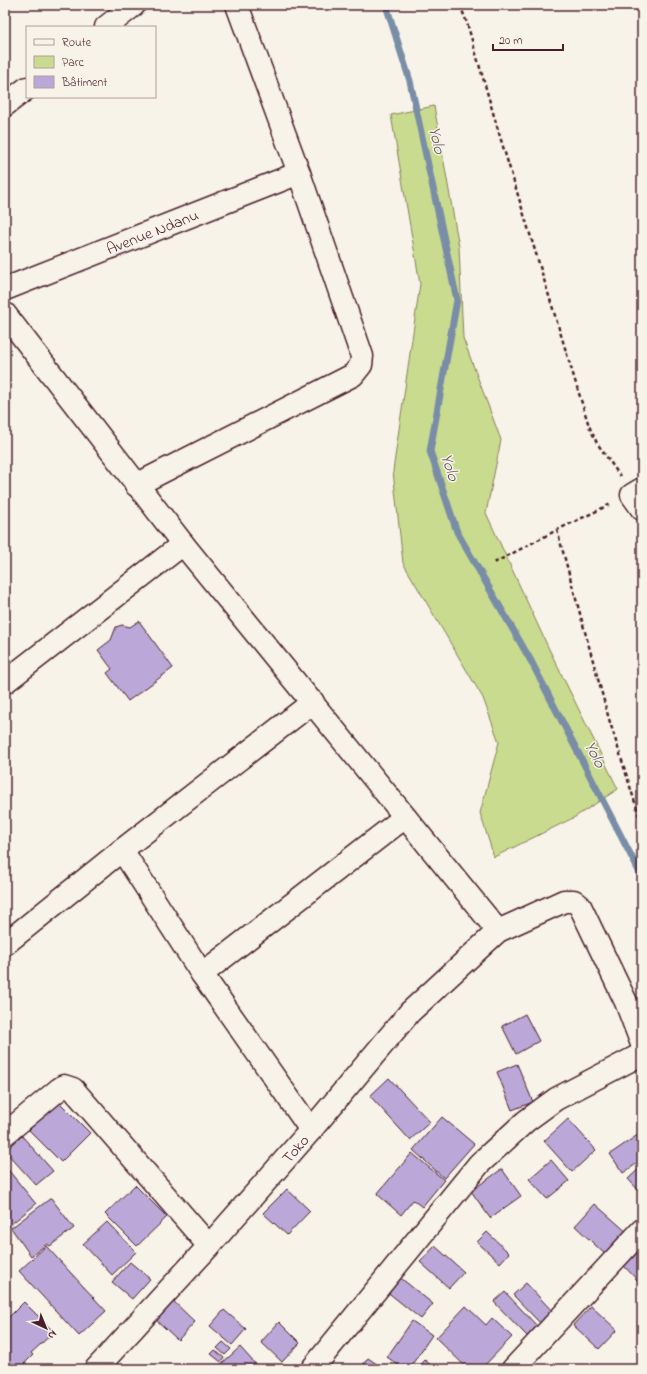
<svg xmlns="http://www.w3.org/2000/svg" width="647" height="1374" font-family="'Indie Flower',sans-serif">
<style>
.green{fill:#c9db8f;stroke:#8a7d5d}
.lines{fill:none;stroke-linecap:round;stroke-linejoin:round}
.stream{stroke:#798da7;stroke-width:7}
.building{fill:#bba8d8;stroke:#4a1f2b}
.minor-casing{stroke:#4a1f2b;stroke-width:25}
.path{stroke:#4a1f2b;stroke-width:2.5;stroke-dasharray:4 3;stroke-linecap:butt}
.minor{stroke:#f7f3e8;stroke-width:22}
.labels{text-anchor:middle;stroke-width:3;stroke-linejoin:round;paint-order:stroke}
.street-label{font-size:16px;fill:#4a1f2b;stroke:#f7f3e8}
.water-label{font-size:17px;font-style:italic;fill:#5e4d5f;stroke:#f7f3e8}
</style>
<rect width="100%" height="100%" fill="#f7f3e8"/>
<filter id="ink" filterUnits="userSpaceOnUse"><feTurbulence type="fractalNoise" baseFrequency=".025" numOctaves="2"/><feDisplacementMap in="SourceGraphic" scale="8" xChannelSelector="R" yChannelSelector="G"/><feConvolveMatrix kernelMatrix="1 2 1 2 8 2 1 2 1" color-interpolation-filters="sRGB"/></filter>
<g filter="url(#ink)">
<path class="green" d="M434,106L459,247L463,338L501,440L486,513L548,647L618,789L575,817L494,857L480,813L499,742L483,698L403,563L393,471L420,284L391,115Z"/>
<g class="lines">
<path class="stream" d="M386,5L410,81L457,300L430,451L457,532L531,661L642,877"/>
</g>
<path class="building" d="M139,621L173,668L128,701L107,673L112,669L98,650L111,640L116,627L122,625L130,627Z
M525,1014L539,1041L516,1054L502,1026Z
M517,1064L533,1102L512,1110L497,1072Z
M389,1078L430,1122L410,1140L370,1096Z
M58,1101L90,1133L61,1162L29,1130Z
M442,1117L474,1144L444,1178L413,1150Z
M568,1119L596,1150L572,1172L544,1141Z
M642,1132V1160L623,1173L610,1154Z
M22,1136L53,1171L36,1185L5,1151Z
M412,1153L444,1180L422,1207L413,1200L401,1215L377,1194Z
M551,1160L569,1181L547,1199L529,1179Z
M5,1166L36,1204L5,1229Z
M642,1166V1194L628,1179Z
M502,1169L521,1196L490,1218L471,1191Z
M135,1185L167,1217L137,1246L105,1214Z
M287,1189L310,1211L287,1235L263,1213Z
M51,1198L74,1228L50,1246L47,1244L31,1256L11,1228Z
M595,1204L629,1234L608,1257L575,1226Z
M107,1222L136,1252L112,1275L83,1244Z
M487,1232L509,1253L500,1263L477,1242Z
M46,1246L106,1311L79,1336L19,1271Z
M435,1246L464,1272L449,1288L420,1262Z
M642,1246V1285L623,1265Z
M130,1262L150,1279L132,1299L112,1282Z
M397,1275L433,1304L421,1319L385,1290Z
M526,1283L553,1312L541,1324L513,1295Z
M505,1292L538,1327L528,1337L494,1302Z
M170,1298L195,1322L178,1340L153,1317Z
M24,1302L54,1332L31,1353L33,1355L19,1369H5V1321Z
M466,1306L486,1325L492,1318L512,1337L481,1369H468L436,1338Z
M591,1306L617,1330L599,1349L573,1325Z
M224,1310L246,1329L232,1345L210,1326Z
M412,1321L432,1335L409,1369H404L387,1357Z
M279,1322L300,1343L282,1362L261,1342Z
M223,1342L231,1349L225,1355L217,1348Z
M240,1347L258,1367L257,1369H218L217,1368Z
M215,1350L224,1358L221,1362L211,1354Z
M368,1358L384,1369H360Z
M425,1360L435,1369H417Z"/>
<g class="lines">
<defs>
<g id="minor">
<path d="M106,27L134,5"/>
<path d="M5,105L27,88"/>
<path id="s1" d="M5,289L299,173"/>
<path d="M5,314L183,544L498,931"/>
<path d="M136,485L353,375L361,365L362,356L299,173L237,5"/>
<path d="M642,489L632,495L642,509"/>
<path d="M5,682L183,544"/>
<path d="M122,850L202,974L311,1130"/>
<path d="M5,944L122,850L313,702"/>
<path d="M202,974L405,817"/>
<path d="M5,1134L58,1090L64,1086L73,1089L209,1246"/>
<path id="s2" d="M96,1369L209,1246L311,1130L410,1012L498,931L564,901H574L580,906L626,1002L642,1044"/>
<path d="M312,1369L479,1164L526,1121L556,1099L642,1054"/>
<path d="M513,1369L642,1230"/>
</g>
</defs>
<use href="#minor" class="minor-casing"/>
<path class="path" d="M460,5L467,23L501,140L589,426L597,443L620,476
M557,530L609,719L642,825
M494,563L557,530L611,504"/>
<use href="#minor" class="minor"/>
</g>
</g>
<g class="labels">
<g class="street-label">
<text dy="6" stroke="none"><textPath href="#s1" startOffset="158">Avenue Ndanu</textPath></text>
<text dy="6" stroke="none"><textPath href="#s2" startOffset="297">Toko</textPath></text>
</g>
<g class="water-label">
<text transform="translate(438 140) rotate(78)" y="6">Yolo</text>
<text transform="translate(451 467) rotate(72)" y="6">Yolo</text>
<text transform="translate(596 754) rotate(63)" y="6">Yolo</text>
</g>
</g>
<rect width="647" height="1374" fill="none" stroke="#f7f3e8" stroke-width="20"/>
<rect x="10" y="10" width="627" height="1354" fill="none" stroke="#4a1f2b" stroke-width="1.5" filter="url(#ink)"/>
<rect x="26" y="26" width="130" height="72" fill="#f7f3e8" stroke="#b29e9c"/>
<rect x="34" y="39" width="20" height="6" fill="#f7f3e8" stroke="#b29e9c"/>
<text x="62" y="46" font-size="12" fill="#4a1f2b">Route</text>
<rect x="34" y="56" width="20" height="12" fill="#c9db8f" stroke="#b29e9c"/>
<text x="62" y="66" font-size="12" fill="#4a1f2b">Parc</text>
<rect x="34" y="76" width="20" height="12" fill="#bba8d8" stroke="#b29e9c"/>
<text x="62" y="86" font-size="12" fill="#4a1f2b">Bâtiment</text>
<g transform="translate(46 1328) rotate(136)" stroke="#f7f3e8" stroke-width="3" paint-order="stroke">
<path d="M0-3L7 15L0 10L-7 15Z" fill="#4a1f2b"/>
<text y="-6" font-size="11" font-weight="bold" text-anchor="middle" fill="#4a1f2b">N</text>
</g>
<path d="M493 44v6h70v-6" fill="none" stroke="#4a1f2b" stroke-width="2"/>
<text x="499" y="44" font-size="12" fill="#4a1f2b" stroke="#f7f3e8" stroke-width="3" paint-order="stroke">20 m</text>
</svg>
